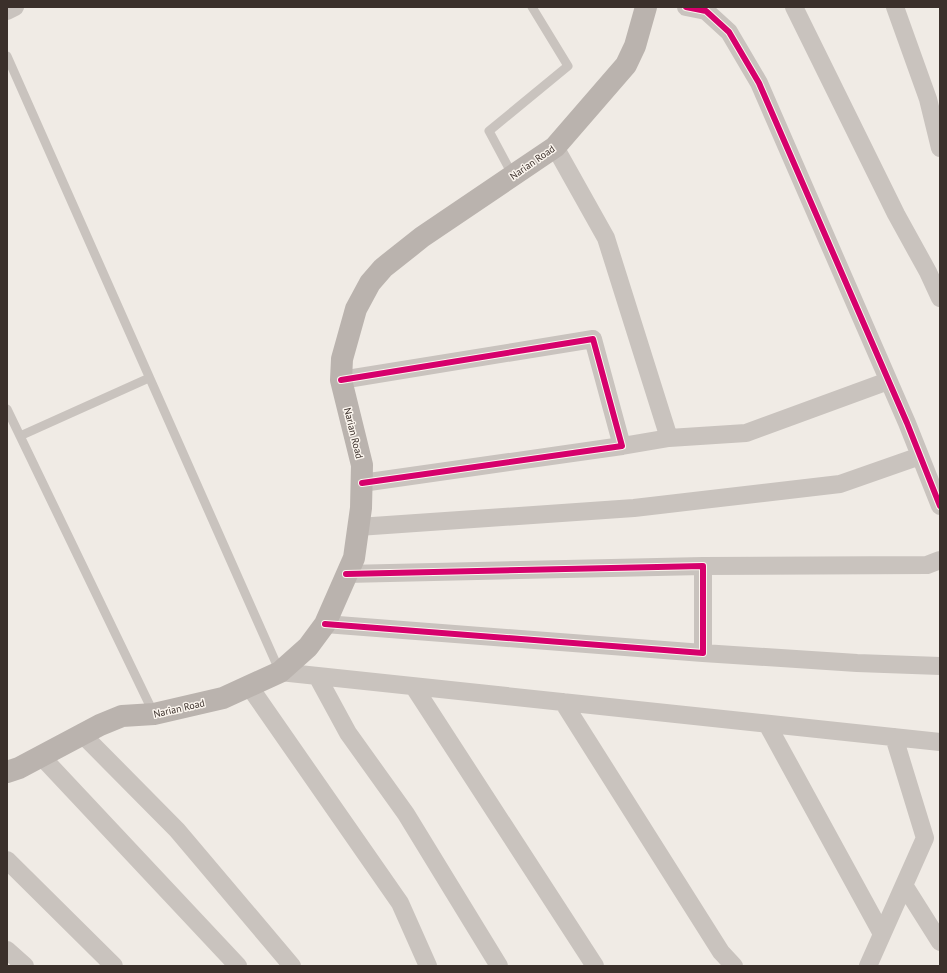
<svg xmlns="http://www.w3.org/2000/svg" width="947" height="973" font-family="'PT Sans',sans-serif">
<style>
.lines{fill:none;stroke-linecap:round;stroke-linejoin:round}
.service{stroke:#c9c3be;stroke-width:9}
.minor{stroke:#c9c3be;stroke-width:18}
.secondary{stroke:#bab3ae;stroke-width:22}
.cycleway-casing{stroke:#fbf5ee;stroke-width:8}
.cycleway{stroke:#d6006c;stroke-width:6}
.labels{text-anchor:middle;stroke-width:3;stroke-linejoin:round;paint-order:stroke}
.street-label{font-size:10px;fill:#3b302b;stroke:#fbf5ee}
</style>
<rect width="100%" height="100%" fill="#f0ebe5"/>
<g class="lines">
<path class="service" d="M7,56L280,672
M513,176L489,131L568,66L532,7
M7,409L154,714
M20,436L149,378"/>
<path class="minor" d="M686,7L706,11L729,32L759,83L907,423L940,506
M794,7L896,214L928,272L940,298
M895,7L928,99L940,148
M7,11L15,7
M555,147L606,238L669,438L622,446
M341,380L593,339L622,446L362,483
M669,438L746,433L888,381
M358,527L634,508L840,484L920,456
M703,566L927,565L940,560
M325,624L703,653V566L346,574
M703,653L857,663L940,666
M280,672L940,742
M317,676L348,733L406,814L499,966
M249,686L400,903L428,966
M414,687L595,966
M563,702L721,952L734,966
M767,724L882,934
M82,734L177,830L292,966
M41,756L238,966
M7,860L114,966
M904,885L940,942
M7,950L25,966
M868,966L925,838L894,737"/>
<path class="secondary" d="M7,772L19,768L100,725L122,716L154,714L223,698L280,672L308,647L325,624L354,558L361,508L362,465L341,380L342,359L356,309L370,283L383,268L422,237L555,147L626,65L635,46L646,7"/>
<defs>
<path id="cycleway" d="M686,7L706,11L729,32L759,83L907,423L940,506
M341,380L593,339L622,446L362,483
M325,624L703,653V566L346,574"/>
</defs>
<use href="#cycleway" class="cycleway-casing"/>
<use href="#cycleway" class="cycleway"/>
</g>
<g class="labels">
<g class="street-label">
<text transform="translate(532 162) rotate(-35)" y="4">Narian Road</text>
<text transform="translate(354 433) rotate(76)" y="4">Narian Road</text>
<text transform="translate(179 708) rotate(-13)" y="4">Narian Road</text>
</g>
</g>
<rect width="947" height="973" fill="none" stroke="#3b302b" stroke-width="16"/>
</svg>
